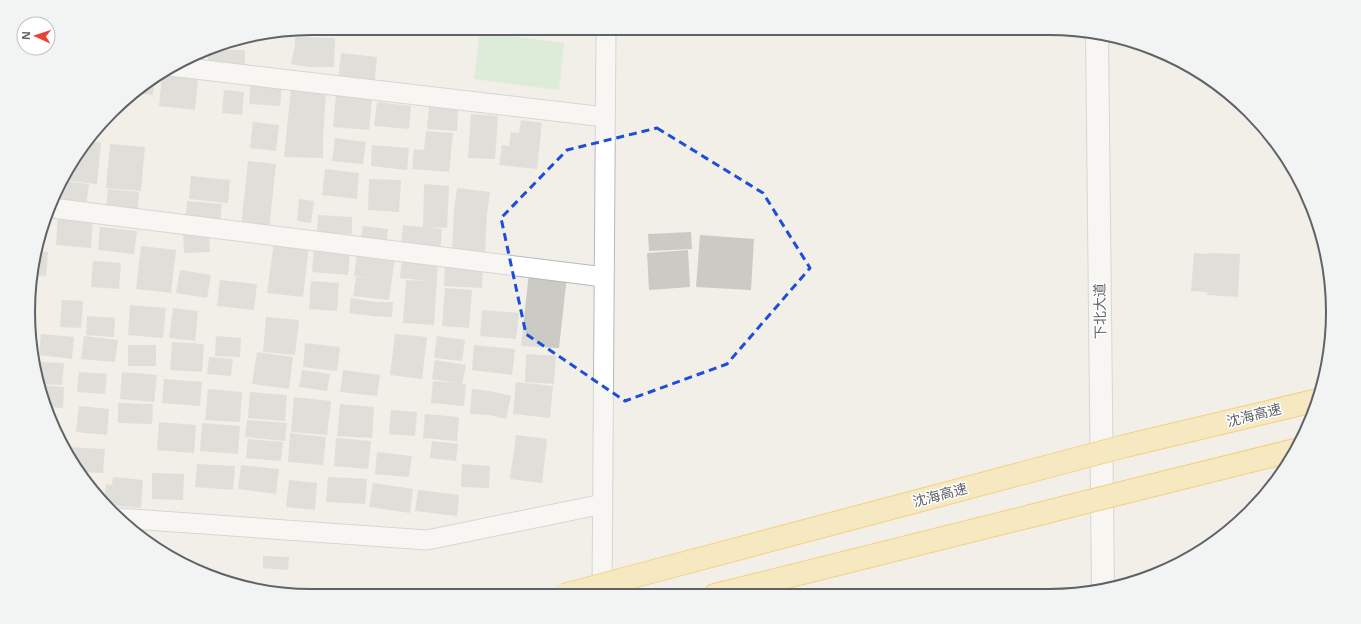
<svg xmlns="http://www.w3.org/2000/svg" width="1361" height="624" font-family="'Noto Sans','Noto Sans SC',sans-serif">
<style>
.green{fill:#c5e8c5}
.building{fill:#cccac5}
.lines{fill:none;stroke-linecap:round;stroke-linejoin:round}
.street-casing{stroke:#b5b8bc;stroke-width:21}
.secondary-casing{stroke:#b6babf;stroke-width:24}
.highway-casing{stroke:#f9ab00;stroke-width:24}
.street{stroke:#fff;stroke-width:19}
.secondary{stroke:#fff;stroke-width:22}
.highway{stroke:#fde293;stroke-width:22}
.highway-bridge-casing{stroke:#f9ab00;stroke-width:24;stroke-linecap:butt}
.highway-bridge{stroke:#fde293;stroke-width:22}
.marked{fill:none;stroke:#1d4ed8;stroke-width:3;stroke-dasharray:8 5;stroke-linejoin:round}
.labels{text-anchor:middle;stroke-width:3;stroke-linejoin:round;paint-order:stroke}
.street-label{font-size:14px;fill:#5f6368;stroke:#fff}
.rim{fill:none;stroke:#5f6368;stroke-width:2}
</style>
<rect width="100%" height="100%" fill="#f1efe8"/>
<path class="green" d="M480,32L564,43L559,90L474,79Z"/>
<path class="building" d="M295,37L335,38L334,67H308L291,64L295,45Z
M208,50H245V67H208Z
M203,51L202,63L180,61Z
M341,53L377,57L374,87L338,83Z
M162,75L198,79L195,110L159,106Z
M154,77L153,95L132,93Z
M251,81L282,83L280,106L249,104Z
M224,90L244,92L242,115L222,113Z
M291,90L326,93L323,138V158L284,157Z
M336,95L372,98L369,130L333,127Z
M377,102L411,106L409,129L374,126Z
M429,107L458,110L457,131L427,129Z
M471,114L498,116L495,159L468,158Z
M521,120L542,123L537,169L499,165L502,145L509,146L511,132L519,133Z
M253,122L279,125L276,151L250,148Z
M426,131L453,133L449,172L412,169L414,149L424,150Z
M335,138L366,142L363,164L332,161Z
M90,141L101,143L97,184L70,181L72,163L73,162L80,163L73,161Z
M110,144L145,147L141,191L106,188Z
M372,145L409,148L407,170L371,166Z
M248,161L276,164L269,229L241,226Z
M325,169L359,173L357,199L322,195Z
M191,176L230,180L228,203L189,199Z
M369,179L401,180L399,212L368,210Z
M62,181L89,184L86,207L58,203Z
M424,184L449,186L447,228L428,227L442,229L440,252L401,248L403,225L423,227Z
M457,188L490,192L487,214L485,254L452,253L454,210Z
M108,189L139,192L138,209L106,207Z
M299,199L314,201L311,223L297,221Z
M187,201L222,204L219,230L185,227Z
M58,215L93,218L91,248L56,245Z
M318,215L352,217V234L317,233Z
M363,226L388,229L386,249L360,246Z
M100,227L137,231L134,254L98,250Z
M209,232L210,252L184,253L183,233Z
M691,232L692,249L649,251L648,234Z
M700,235L754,239L751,290L696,287Z
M274,242L309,246L303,297L267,293Z
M141,246L176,250L171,293L136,289Z
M314,248L350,251L348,275L312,272Z
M688,250L690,287L649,290L647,253Z
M36,251L48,252L46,276L33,275V257Z
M357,252L395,257L389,300L353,296L356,277L371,278L354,276Z
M1194,253L1209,254V253L1240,254L1238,297L1207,295L1208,279L1207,292L1191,291Z
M402,259L438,262L434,325L403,323L406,280L428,281L400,278Z
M93,261L121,263L119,289L91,287Z
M445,263L483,265L482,288L444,286Z
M180,270L211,275L207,298L176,293Z
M529,273L567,276L559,348L521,346Z
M220,280L257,284L254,310L217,306Z
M311,281L339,283L337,311L309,309Z
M32,288H34L33,304H32Z
M445,288L472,290L469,328L442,326Z
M351,298L375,302H393L392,317L373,316L349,313Z
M62,300L83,301L81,328L60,327Z
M130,305L166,308L163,338L128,335Z
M173,308L198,311L195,341L169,338Z
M482,310L519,313L516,339L480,336Z
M87,316L115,318L114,337L86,335Z
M266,317L299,320L295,355L263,352Z
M41,334L74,337L72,359L39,355Z
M395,334L427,337L422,379L390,375Z
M84,336L118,340L115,362L81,359Z
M216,336L241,338L240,357L215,356Z
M437,336L465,340L462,361L434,358Z
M172,342L204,344L202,372L170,370Z
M305,343L340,347L337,371L303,367Z
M128,345H156V366H128Z
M474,345L515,349L512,375L472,370Z
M257,352L293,357L289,389L252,384Z
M526,354L556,356L554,384L525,382Z
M209,357L233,359L231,376L207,374Z
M435,360L466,365L462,384H466L464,406L431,403L433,381L457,383L432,379Z
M37,362L64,363L62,385L38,384L37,376Z
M302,370L330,374L327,391L299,387Z
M343,370L380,375L377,396L340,392Z
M79,372L107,374L105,394L77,392Z
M122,372L157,375L154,402L120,399Z
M164,379L202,382L200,406L162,403Z
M516,382L553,386L550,418L513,414Z
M39,385L64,387L63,408L45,407Z
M208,389L242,392L240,422L205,420Z
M472,389L490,391L511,396L506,419L490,415L470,414Z
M250,392L287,395L285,421L248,418Z
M294,397L331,401L327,435L291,432Z
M118,403L153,404L152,424L118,423Z
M340,404L374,407L372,438L337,436Z
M79,406L109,409L107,435L76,432Z
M391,410L417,412L415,436L389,434Z
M425,414L459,417L457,441L423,438Z
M247,420L287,423L285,441L245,437Z
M159,422L196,425L194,453L157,450Z
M202,423L240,426L238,454L200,451Z
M290,433L326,437L323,465L288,462Z
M516,435L547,439L542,483L510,479Z
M336,438L371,441L368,469L334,466Z
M248,439L283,442L281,461L246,458Z
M432,441L458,444L456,461L430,458Z
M69,447L105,449L103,473L80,472L68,457Z
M377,452L412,456L409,477L375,474Z
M197,464L235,466L233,490L195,487Z
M462,464L490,466L489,488L461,487Z
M241,465L279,469L276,494L238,489Z
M152,473L184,474L183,500L152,499Z
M113,477L143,480L141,508L108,505L104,501L106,484L112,485Z
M328,477L367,479L365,504L326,502Z
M289,480L317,483L315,510L286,507Z
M373,483L413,489L410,513L369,507Z
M418,490L459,495L457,516L415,511Z
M1207,541H1216L1207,546Z
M263,556L289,557L288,570L263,568Z"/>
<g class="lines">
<defs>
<path id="street" d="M170,66L605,117
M52,208L604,277
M118,518L427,540L603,504
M602,595L606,28"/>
<path id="secondary" d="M1097,33L1103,589"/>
<path id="highway" d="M1125,446L1318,400
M1130,491L1295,450
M658,570L1027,472
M715,595L1031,516"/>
</defs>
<use href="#street" class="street-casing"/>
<use href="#secondary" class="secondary-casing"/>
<use href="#highway" class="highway-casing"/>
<use href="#street" class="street"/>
<use href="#secondary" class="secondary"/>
<use href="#highway" class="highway"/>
<defs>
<path id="highway-bridge" d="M1027,472L1125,446
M1031,516L1130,491
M564,595L658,570"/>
</defs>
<use href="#highway-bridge" class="highway-bridge-casing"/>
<use href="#highway-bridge" class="highway-bridge"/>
</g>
<path d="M0 0H1361V624H0ZM657,128L763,193L810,268L727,364L625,401L526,334L501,218L567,150Z" fill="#f1efe8" fill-opacity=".55" fill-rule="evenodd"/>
<path class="marked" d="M657,128L763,193L810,268L727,364L625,401L526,334L501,218L567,150Z"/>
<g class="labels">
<g class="street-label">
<text transform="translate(1100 311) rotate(-91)" y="5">下北大道</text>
<text transform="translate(1254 415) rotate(-14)" y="5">沈海高速</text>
<text transform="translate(940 495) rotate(-15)" y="5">沈海高速</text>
</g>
</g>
<path d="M0 0H1361V624H0ZM312 35H1049A277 277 0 0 1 1326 312V312A277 277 0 0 1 1049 589H312A277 277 0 0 1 35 312V312A277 277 0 0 1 312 35Z" fill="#f2f3f3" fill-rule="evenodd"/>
<path class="rim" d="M312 35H1049A277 277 0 0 1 1326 312V312A277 277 0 0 1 1049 589H312A277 277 0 0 1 35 312V312A277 277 0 0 1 312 35Z"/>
<g transform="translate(36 36) rotate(273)"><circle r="19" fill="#ffffff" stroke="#bfc1c3"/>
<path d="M0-3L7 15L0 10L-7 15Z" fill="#ea4335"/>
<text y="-6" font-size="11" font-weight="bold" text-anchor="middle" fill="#5f6368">N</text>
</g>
</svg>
